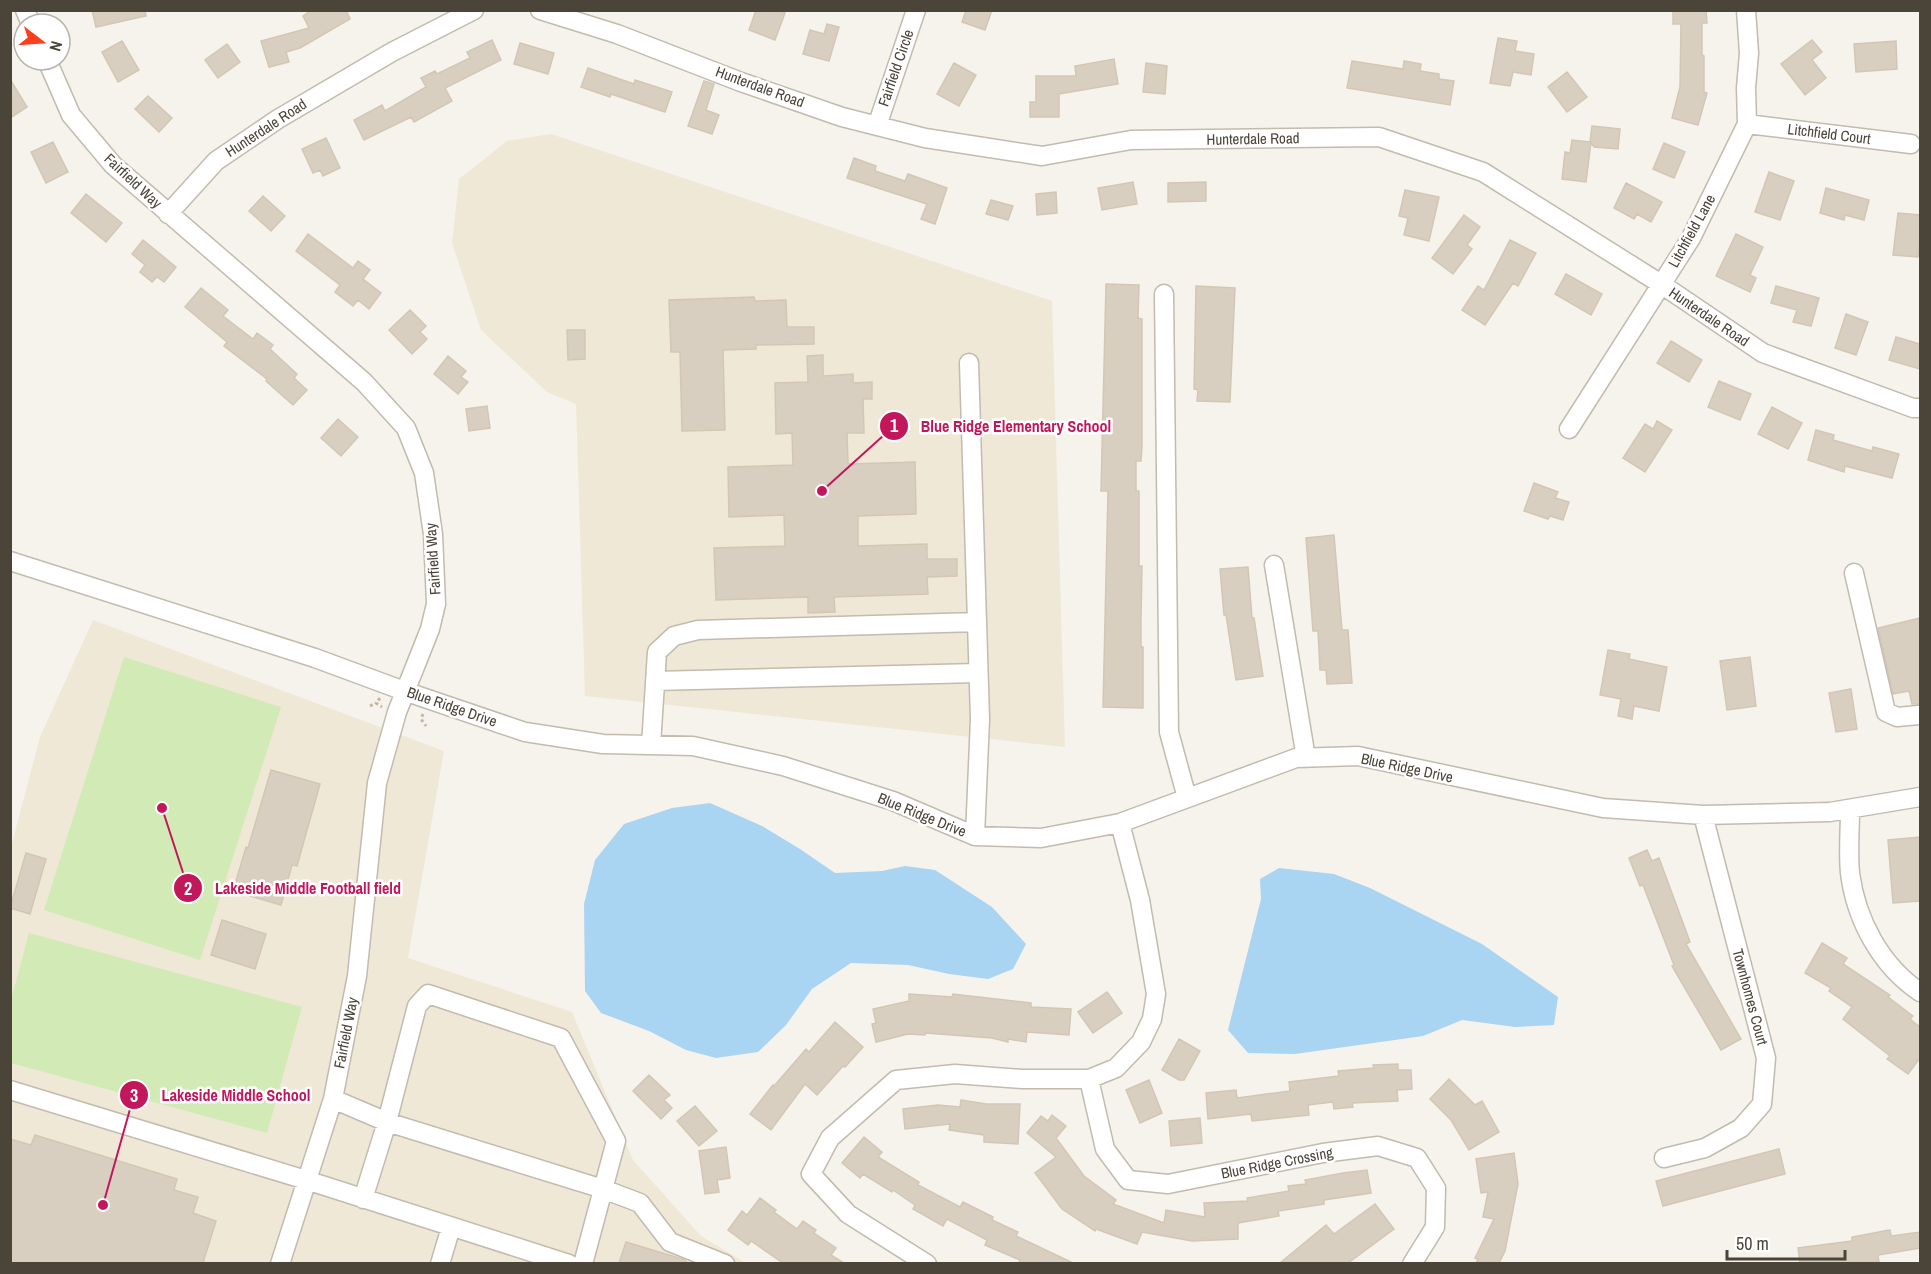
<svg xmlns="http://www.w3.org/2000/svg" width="1931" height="1274" font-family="'Archivo Narrow',sans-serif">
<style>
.education{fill:#efe8d6}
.green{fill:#d2eab5}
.water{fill:#a9d4f2}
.building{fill:#d8cfc1;stroke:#d3c7b4;stroke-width:1.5}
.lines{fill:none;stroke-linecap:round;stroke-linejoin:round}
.minor-casing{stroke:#c2bbae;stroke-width:21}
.path{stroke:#c4b79f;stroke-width:3;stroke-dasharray:3 3;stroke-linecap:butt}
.minor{stroke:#fff;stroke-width:18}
.labels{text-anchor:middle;stroke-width:5;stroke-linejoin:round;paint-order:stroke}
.street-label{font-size:15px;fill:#4b4439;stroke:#fff}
.leader{fill:none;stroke:#c2185b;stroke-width:2}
.callout-dot{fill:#c2185b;stroke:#fff;stroke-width:2}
.mark-label{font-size:18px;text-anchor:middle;font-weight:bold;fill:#fff}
.callout-label{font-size:16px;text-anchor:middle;font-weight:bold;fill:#c2185b;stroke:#fff;stroke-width:5;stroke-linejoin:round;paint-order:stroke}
</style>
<rect width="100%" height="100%" fill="#f6f3ec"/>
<path class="education" d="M551,134L1052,301L1065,747L585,696L576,404L547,392L481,330L452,243L459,179L507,141Z
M93,620L444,751L408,958L572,1012L633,1160L701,1236L746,1263L11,1264V847L40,737Z"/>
<path class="green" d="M124,657L281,707L200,960L44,910Z
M29,933L302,1007L267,1133L11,1063V1000Z"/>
<path class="water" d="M710,803L762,826L800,849L835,873L882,871L905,866L935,870L992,907L1026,944L1013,969L988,979L949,974L908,965L851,963L812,989L786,1025L758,1052L716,1058L686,1050L649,1031L601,1013L585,991L584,904L595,860L624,824L672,808Z
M1279,868L1334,874L1370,888L1482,944L1558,997L1554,1025L1515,1027L1462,1020L1423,1036L1295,1054L1248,1053L1228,1030L1261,899L1260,879Z"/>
<path class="building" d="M92,10H145L146,16L96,27Z
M312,10H346L350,19L300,48L286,52L289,62L269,67L261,41L309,28L303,16Z
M756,10H778L785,13L775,40L749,30Z
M966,10H992L985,30L962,22Z
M1673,10H1706L1707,23H1702V55L1704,56V92L1707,93L1698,125L1672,118L1680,87L1681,24H1673Z
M827,24L839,27L829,61L803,54L810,30L824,34Z
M1498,38L1517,41L1515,51L1534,54L1531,75L1513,72L1510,86L1490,83Z
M492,40L501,60L445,88L452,101L414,122L411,117L364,140L354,120L382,105L385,111L426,87L421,78L435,71L437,74L470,58L467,52Z
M1812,40L1822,52L1812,60L1826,78L1805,95L1781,64Z
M122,41L139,70L118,82L102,52Z
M1896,41L1897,69L1856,72L1854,44Z
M520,43L554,53L548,74L514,64Z
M227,44L240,62L218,78L205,60Z
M1114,59L1118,84L1059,94V117H1030V102H1036V76H1076L1075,66Z
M1352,61L1403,69L1404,61L1421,64L1420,71L1439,74V79L1454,81L1450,105L1347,88Z
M954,63L976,75L959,106L937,94Z
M1146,63L1167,66L1165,94L1143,92Z
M588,68L634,84L635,80L672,92L665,112L611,94L610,97L581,87Z
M1567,72L1587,97L1567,112L1548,87Z
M10,79L27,107L10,118Z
M704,81L714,84L706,110L719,115L712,134L688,126Z
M148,96L172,118L159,132L135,109Z
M1592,126L1620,129L1618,149L1594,147L1591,142L1586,182L1562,179L1565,152L1570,153L1572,140L1590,142Z
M326,138L340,168L323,176L320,170L313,173L302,149Z
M53,142L68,172L46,183L31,152Z
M1664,143L1685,152L1674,178L1653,169Z
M854,158L876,166L875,171L905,181L908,174L947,188L935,224L921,219L927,204L847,178Z
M1769,172L1794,181L1780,220L1755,212Z
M1133,182L1137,204L1102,210L1098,188Z
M1206,182V201L1168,202V183Z
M1626,183L1662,202L1651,222L1637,214L1634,219L1614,208Z
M1826,188L1869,200L1864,220L1845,215L1844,220L1820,213Z
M1405,190L1439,197L1429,241L1404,235L1408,218L1399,216Z
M1056,192L1057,213L1037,215L1036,194Z
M86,194L122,223L106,242L71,213Z
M263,196L285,216L271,231L249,211Z
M991,200L1013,206L1008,220L986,214Z
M1898,213L1920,215V241L1918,257L1893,255Z
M1464,215L1480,227L1467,245L1472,249L1453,274L1432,258Z
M308,234L353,268L358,261L370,270L363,279L381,293L369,309L358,300L353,306L335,292L340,285L296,251Z
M1736,234L1763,247L1750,275L1756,278L1750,292L1716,276Z
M143,240L176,267L164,282L157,277L152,282L140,272L145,265L132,254Z
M1510,240L1536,253L1518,286L1513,283L1485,325L1462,310L1478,286L1484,290Z
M1566,274L1602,294L1591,315L1555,294Z
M1106,284L1139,285L1138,318L1142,319V447L1141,461H1136V491H1139V566H1142L1141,619V647H1143V708L1103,707L1108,491H1101Z
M1196,286L1235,288L1230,402L1197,401L1198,390L1194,389Z
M1776,286L1819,298L1811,326L1793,322L1797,310L1771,303Z
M201,288L228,310L223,316L253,339L257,333L273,345L270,349L297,374L294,378L307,390L293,405L266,381L267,379L224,346L227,342L185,307Z
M754,297L755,301L786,300L787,327H814V344L756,345V349L723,350L725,430L682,431L680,352H671L669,300Z
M410,310L426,326L420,332L427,339L412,354L389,330Z
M1846,314L1868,322L1856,355L1835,348Z
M567,330H585V359L568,360Z
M1896,337L1920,344V369L1889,360Z
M1671,341L1702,360L1689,382L1657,363Z
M823,355V376L853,374V383L872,382V399H863L864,433H847L848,464L915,462L916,514L858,516V546L927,544V559H957V576L927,577L928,594L834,597L835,612L808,613V597L716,600L714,548L785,546L784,515L729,517L728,467L793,465L792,433L776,434L775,383L808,382L807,356Z
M448,356L466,371L461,377L468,382L458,394L434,374Z
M1719,381L1751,394L1740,420L1708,407Z
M487,406L490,428L469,431L466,409Z
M1772,407L1802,423L1788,449L1758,434Z
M338,419L358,437L341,456L321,438Z
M1657,421L1672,430L1645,472L1623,458L1645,424L1653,429Z
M1816,430L1834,435L1833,440L1872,451L1873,447L1899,454L1892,478L1845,466L1844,472L1808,460Z
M1534,483L1558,492L1555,498L1569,502L1563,520L1550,516L1548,519L1524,511Z
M1334,535L1342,630H1348L1352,683L1327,684L1326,670H1320L1318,631H1313L1306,538Z
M1248,567L1252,618H1254L1263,676L1236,680L1226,615H1224L1220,569Z
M1920,618V704H1912L1909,691L1893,694L1878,628Z
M1608,650L1630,654L1629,659L1667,667L1659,711L1634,706L1632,719L1618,716L1621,699L1600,695Z
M1750,657L1756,706L1727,710L1720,661Z
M1851,689L1857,729L1836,732L1829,693Z
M271,770L320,784L297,866L292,865L281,905L233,891L246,847L248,848Z
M1920,837V901L1893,903L1888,840Z
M1647,850L1652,861L1659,858L1690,942L1686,944L1741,1039L1721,1050L1672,966L1674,965L1643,885L1640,886L1629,858Z
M26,853L46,859L30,914L10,908Z
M222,920L266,934L255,969L211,955Z
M1822,943L1847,958L1843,964L1890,995L1888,997L1913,1016L1910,1019L1920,1027V1058L1908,1074L1887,1059L1890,1056L1843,1019L1852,1007L1829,991L1831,988L1805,973Z
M1107,992L1122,1013L1093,1033L1078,1012Z
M909,994L952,997L953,994L1031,1003V1007L1071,1009L1069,1035L1027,1032L1026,1042L1008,1039V1042L992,1038L925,1033V1035L908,1034L876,1042L872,1024L876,1023L873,1009L909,1001Z
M835,1022L863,1047L845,1067L843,1066L817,1095L805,1084L771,1130L750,1114L773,1085L774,1086L806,1049L809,1052Z
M1179,1039L1200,1051L1184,1080H1179L1162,1070Z
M1398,1064V1070H1411L1412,1089L1397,1090L1398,1101L1352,1103L1353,1107L1334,1109L1333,1102L1308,1105L1309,1115L1252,1121L1251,1114L1208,1119L1206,1093L1236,1090L1237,1098L1290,1091L1289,1082L1339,1076L1338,1071L1374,1068L1373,1065Z
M649,1075L670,1095L664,1100L672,1108L661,1119L633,1091Z
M1449,1079L1475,1105L1482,1101L1499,1132L1469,1150L1451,1120L1430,1099Z
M1149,1080L1162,1113L1140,1123L1126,1090Z
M961,1100L986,1104H1020L1018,1144L984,1142V1135L949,1130L950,1124L905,1129L903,1109L938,1105L960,1107Z
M695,1106L717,1131L699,1146L677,1121Z
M1052,1115L1066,1126L1056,1138L1084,1176L1116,1200L1113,1204L1164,1223L1166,1210L1205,1217L1204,1203L1248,1201L1247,1198L1289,1191L1288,1186L1306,1184L1305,1180L1343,1173L1367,1170L1371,1193L1324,1200V1204L1278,1211L1279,1216L1238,1223V1239L1192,1241L1142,1232L1137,1244L1096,1229L1095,1231L1062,1209L1035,1173L1056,1157L1027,1133L1041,1116L1048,1121Z
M1200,1118L1202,1143L1171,1146L1169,1121Z
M35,1135L177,1179L174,1190L198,1197L193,1213L216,1221L203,1263H10V1139L31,1145Z
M864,1137L882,1152L878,1157L919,1182L918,1185L960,1207L963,1202L993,1217L992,1220L1018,1232L1016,1236L1073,1263H1019L1020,1260L985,1245L987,1240L947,1219L943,1226L913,1209L915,1205L893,1190L892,1192L863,1174L860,1178L842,1163Z
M726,1147L730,1178L717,1180L719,1192L705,1194L699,1151Z
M1779,1149L1785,1174L1663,1206L1656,1181Z
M1514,1153L1518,1184L1505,1251L1499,1263H1476L1478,1259L1475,1258L1494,1219L1483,1217L1488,1192L1481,1193L1476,1159Z
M760,1198L776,1210L774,1212L797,1229L803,1221L816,1230L814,1233L836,1248L831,1255L844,1263H783L751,1241L748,1245L728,1230L742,1211L747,1215Z
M1375,1204L1394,1229L1348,1263H1280L1326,1225L1334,1234Z
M1890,1230L1891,1236L1920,1232V1248L1878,1255L1879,1262L1869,1263H1800L1798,1248L1852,1241V1237Z
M626,1242L682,1259L686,1261V1263H619Z"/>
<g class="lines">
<defs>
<path id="minor" d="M25,10L31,24
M540,10L617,34L741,82L842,117L925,138L1042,156L1131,140L1379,137L1483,172L1661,284L1763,353L1913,408H1920
M47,60L71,115L113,165L364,382L406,428L424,473L433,534L436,604L430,629L397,712L377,783L357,976L333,1099L280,1264
M1747,124L1911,144
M877,126L916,10
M168,214L216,161L278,119L392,52L474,10
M1164,294L1169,732L1187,798
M969,363L980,719L975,836
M1569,429L1691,238L1747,124L1746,88L1749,53L1746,10
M10,561L315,658L407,692L525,732L603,744L693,746L783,766L893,801L975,836L1041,838L1120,823L1296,758L1358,756L1603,808L1703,815L1830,812L1920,797
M1274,565L1306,758
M1854,573L1886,712L1897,717L1919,715
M655,681L978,673
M651,745L657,652L674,636L698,630L977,622
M1850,809C1850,830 1848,853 1850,873C1856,920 1881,966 1920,992
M1089,1079L1116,1068L1141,1042L1152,1019L1156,994L1140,900L1120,823
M10,1090L306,1180L569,1264
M333,1099L387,1122L603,1189L640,1203L670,1242L725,1264
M1664,1158L1705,1148L1741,1128L1762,1104L1766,1058L1703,815
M363,1199L387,1122L417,1006L428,994L561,1038L616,1141L583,1264
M440,1264L451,1227
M927,1264L848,1214L811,1174L830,1138L896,1080L955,1074L1022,1079H1089L1105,1149L1128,1180L1168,1184L1323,1153L1378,1146L1417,1158L1436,1188L1435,1227L1412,1264"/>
</defs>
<use href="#minor" class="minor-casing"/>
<path class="path" d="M380,698L376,703L382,707
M370,706L376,703
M423,714L421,719L426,726"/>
<use href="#minor" class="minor"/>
</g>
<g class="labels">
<g class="street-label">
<text transform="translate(896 68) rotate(-71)" y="5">Fairfield Circle</text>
<text transform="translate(760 87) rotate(20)" y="5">Hunterdale Road</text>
<text transform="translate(266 128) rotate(-33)" y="5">Hunterdale Road</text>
<text transform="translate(1829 134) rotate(7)" y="5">Litchfield Court</text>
<text transform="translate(1253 139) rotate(-1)" y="5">Hunterdale Road</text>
<text transform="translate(133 181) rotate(43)" y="5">Fairfield Way</text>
<text transform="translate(1692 231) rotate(-61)" y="5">Litchfield Lane</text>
<text transform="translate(1709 317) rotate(34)" y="5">Hunterdale Road</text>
<text transform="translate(433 559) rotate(-94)" y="5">Fairfield Way</text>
<text transform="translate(452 707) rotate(19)" y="5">Blue Ridge Drive</text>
<text transform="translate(1407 768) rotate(12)" y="5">Blue Ridge Drive</text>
<text transform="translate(922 815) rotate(22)" y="5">Blue Ridge Drive</text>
<text transform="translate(1750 997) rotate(75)" y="5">Townhomes Court</text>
<text transform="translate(346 1033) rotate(-79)" y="5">Fairfield Way</text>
<text transform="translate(1277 1163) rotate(-11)" y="5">Blue Ridge Crossing</text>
</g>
</g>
<path class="leader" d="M822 491L894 426M162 808L188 888M103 1205L134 1095"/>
<g class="callout-dot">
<circle cx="822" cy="491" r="6"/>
<circle cx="162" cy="808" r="6"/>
<circle cx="103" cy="1205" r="6"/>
<circle cx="894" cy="426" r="15"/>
<circle cx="188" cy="888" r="15"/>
<circle cx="134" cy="1095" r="15"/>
</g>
<g class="mark-label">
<text x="894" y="432">1</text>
<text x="188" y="895">2</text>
<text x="134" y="1102">3</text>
</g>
<g class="callout-label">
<text x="1016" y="432">Blue Ridge Elementary School</text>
<text x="308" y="894">Lakeside Middle Football field</text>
<text x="236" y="1101">Lakeside Middle School</text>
</g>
<rect width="1931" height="1274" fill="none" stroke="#4b4439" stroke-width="24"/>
<g transform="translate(42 42) rotate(107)"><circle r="28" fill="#ffffff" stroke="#b7b4b0" stroke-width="1.5"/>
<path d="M0-4.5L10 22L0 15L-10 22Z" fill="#fc3f1d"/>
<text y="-9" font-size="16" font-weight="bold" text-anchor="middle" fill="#4b4439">N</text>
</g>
<path d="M1727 1250v9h118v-9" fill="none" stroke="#4b4439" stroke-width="3"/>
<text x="1736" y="1250" font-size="18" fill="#4b4439" stroke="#ffffff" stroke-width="4.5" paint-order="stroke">50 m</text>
</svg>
